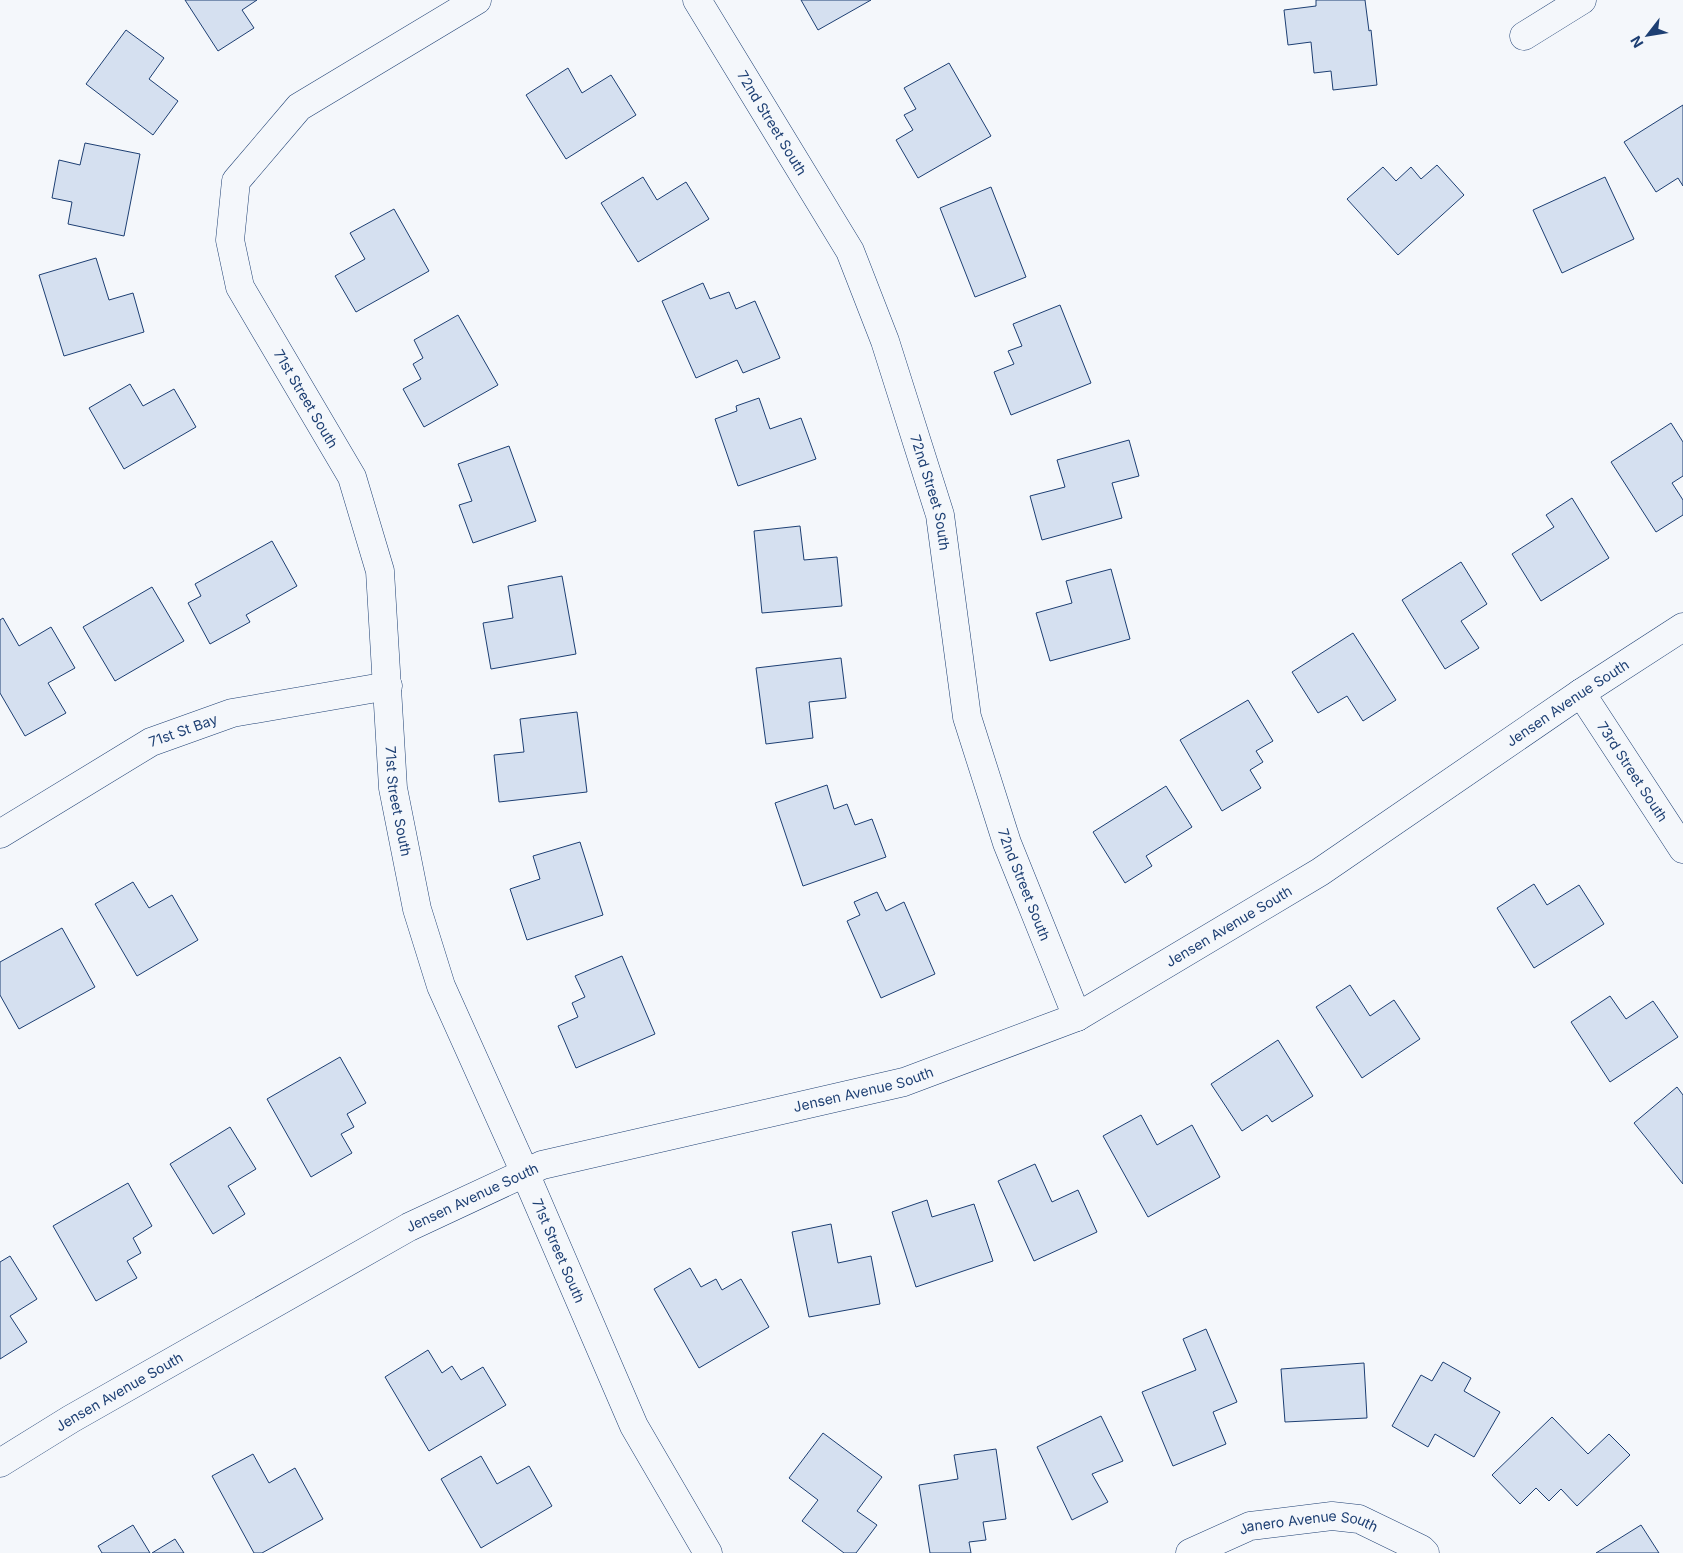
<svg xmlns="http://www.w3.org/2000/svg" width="1683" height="1553" font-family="Inter,sans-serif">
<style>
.building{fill:#d5e0f0;stroke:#1d3f73}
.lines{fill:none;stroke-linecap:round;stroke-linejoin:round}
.minor-casing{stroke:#1d3f73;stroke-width:29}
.minor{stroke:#f4f7fb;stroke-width:28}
.labels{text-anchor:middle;stroke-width:4;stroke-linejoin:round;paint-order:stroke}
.street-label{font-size:14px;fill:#1d3f73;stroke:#f4f7fb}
</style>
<rect width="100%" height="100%" fill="#f4f7fb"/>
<path class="building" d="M185,0H257L242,10L254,28L218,51Z
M801,0H871L818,30Z
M1316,0H1365L1369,31L1371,30L1377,85L1333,90L1331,71L1314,73L1311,42L1288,45L1284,10L1316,6Z
M126,30L164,58L149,79L178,101L153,135L86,84Z
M949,63L991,136L918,178L896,140L913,130L904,115L916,109L904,88Z
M568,68L582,93L611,75L636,115L566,159L526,95Z
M1683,105V186L1678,178L1656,192L1624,142Z
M85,143L140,154L124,236L68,224L72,202L52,198L59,160L80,165Z
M1437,165L1464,195L1398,255L1347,199L1383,167L1396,181L1411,167L1421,179Z
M643,177L657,200L686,182L709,219L638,262L601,203Z
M1605,177L1634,239L1562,273L1533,210Z
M991,187L1026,277L975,297L940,208Z
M394,209L429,271L356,312L335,276L365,259L350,233Z
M96,258L109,300L133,293L144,332L64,356L39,275Z
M703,283L710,299L729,292L736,309L755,301L780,358L743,373L737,360L696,378L662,301Z
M1060,305L1091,383L1011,415L994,372L1014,364L1008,351L1022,346L1013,324Z
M458,315L498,385L424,427L403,389L421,379L413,364L423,358L414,340Z
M130,384L143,406L174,389L196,427L124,469L89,408Z
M759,398L770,429L801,418L816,459L738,486L715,419L737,411L736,406Z
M1671,423L1683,442V476L1672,483L1683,500V515L1656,532L1611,462Z
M1129,440L1139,476L1112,483L1122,518L1042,540L1030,496L1065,487L1057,460Z
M509,446L536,521L473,543L459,505L472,501L458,464Z
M1572,498L1609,558L1541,601L1512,554L1554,527L1546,515Z
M800,526L804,560L837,557L842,606L762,613L754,531Z
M272,541L297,586L246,615L250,622L210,644L188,603L201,596L195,584Z
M1461,562L1487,604L1461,621L1479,648L1445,669L1402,600Z
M1111,569L1130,639L1050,661L1036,613L1072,603L1066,581Z
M562,576L576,654L491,669L483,623L513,618L508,586Z
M152,587L184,641L115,681L83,627Z
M3,618L19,646L51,627L75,668L48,683L66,713L25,736L0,693V620Z
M1353,633L1396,700L1363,721L1347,696L1318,713L1292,672Z
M841,658L846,698L809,702L813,738L766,744L756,668Z
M1248,700L1273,741L1256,751L1263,762L1250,770L1261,788L1222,811L1180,740Z
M577,712L587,792L499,802L494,755L524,752L520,719Z
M827,785L834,809L847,804L855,825L872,819L886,857L803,886L775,803Z
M1166,786L1192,827L1146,856L1152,866L1125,883L1093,832Z
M580,842L603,915L527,940L510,889L540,879L533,856Z
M133,882L149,908L172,895L198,940L137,976L95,904Z
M1534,884L1547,905L1579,885L1604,924L1534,968L1497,908Z
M877,892L886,911L904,902L935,974L881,998L847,921L860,915L854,902Z
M62,928L95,987L19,1029L0,995V962Z
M622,956L655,1034L576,1068L558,1026L578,1017L572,1003L585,997L575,976Z
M1350,985L1370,1016L1394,1000L1420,1039L1362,1078L1316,1007Z
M1610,996L1626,1019L1653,1001L1678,1037L1610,1082L1571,1022Z
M1278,1040L1313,1096L1272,1122L1267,1115L1242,1131L1211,1084Z
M340,1057L366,1103L347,1114L354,1127L341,1134L352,1153L311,1177L267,1099Z
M1677,1087L1683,1095V1184L1634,1123Z
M1141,1115L1157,1145L1192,1125L1220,1177L1148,1217L1103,1136Z
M230,1127L256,1169L228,1186L245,1214L213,1234L170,1164Z
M1035,1164L1052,1202L1078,1190L1097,1232L1034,1261L998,1181Z
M128,1183L152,1226L133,1238L141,1253L127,1261L137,1278L96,1301L53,1226Z
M927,1200L932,1217L974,1204L993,1261L916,1287L892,1212Z
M831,1224L838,1263L871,1256L880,1304L809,1317L792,1232Z
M10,1256L37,1299L10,1316L27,1342L0,1359V1262Z
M690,1268L701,1287L716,1279L722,1290L741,1279L769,1327L699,1368L654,1289Z
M1206,1329L1237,1402L1213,1412L1226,1444L1173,1466L1142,1392L1196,1370L1183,1339Z
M428,1350L442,1373L452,1366L461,1380L483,1367L506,1405L429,1451L385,1377Z
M1443,1362L1471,1378L1464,1391L1500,1412L1474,1457L1435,1434L1428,1447L1392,1426L1421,1375L1432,1381Z
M1364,1363L1367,1418L1285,1422L1281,1369Z
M1101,1416L1123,1461L1092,1474L1108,1502L1072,1520L1037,1447Z
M1552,1417L1588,1454L1609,1434L1630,1455L1577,1506L1561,1489L1549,1501L1536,1488L1520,1504L1492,1475Z
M823,1433L882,1477L857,1511L877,1525L856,1553H844L802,1521L818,1500L789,1478Z
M996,1449L1006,1519L983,1522L986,1540L969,1542L971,1553H930L919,1485L958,1479L954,1455Z
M253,1454L269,1483L295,1468L323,1519L262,1553H254L212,1476Z
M481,1456L497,1484L529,1466L552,1506L481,1548L441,1479Z
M133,1525L150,1553H102L98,1546Z
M1641,1525L1659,1553H1596Z
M175,1539L184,1553H152Z"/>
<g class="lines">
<defs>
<g id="minor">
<path id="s1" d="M477,0L299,107L236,181L230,240L240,287L352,477L380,571L393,788L417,909L441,986L525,1173L634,1426L708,1553"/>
<path id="s2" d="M697,0L850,251L885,341L940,515L967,717L1007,843L1077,1017"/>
<path d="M1524,36L1582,0"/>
<path id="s3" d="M1581,693L1683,849"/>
<path id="s4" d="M0,834L151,742L232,713L388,686"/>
<path id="s5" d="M0,1463L71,1419L409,1227L542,1165L904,1082L1077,1017L1320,872L1581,693L1683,627"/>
<path id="s6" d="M1190,1553L1250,1526L1332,1516L1359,1519L1421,1549L1425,1553"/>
</g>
</defs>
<use href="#minor" class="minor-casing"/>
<use href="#minor" class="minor"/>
</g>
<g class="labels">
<g class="street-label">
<text dy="5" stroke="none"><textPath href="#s2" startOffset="144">72nd Street South</textPath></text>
<text dy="5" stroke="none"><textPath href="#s1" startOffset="542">71st Street South</textPath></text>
<text dy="5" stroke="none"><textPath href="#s2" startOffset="549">72nd Street South</textPath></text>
<text dy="5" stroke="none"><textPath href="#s5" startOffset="1758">Jensen Avenue South</textPath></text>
<text dy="5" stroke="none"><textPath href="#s4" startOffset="211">71st St Bay</textPath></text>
<text dy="5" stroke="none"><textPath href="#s3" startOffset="94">73rd Street South</textPath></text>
<text dy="5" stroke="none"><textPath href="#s1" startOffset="962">71st Street South</textPath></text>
<text dy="5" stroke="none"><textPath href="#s2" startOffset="954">72nd Street South</textPath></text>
<text dy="5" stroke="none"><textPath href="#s5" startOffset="1352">Jensen Avenue South</textPath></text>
<text dy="5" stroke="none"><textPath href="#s5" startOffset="949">Jensen Avenue South</textPath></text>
<text dy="5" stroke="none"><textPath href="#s5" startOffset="542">Jensen Avenue South</textPath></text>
<text dy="5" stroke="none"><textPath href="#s1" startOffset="1442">71st Street South</textPath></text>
<text dy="5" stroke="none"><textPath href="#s5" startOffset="139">Jensen Avenue South</textPath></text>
<text dy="5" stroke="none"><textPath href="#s6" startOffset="125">Janero Avenue South</textPath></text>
</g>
</g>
<g transform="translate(1648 35) rotate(239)" stroke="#f4f7fb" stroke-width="4" paint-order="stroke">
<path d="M0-4L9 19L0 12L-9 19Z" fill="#1d3f73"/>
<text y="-8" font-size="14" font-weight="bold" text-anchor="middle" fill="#1d3f73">N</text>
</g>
</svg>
